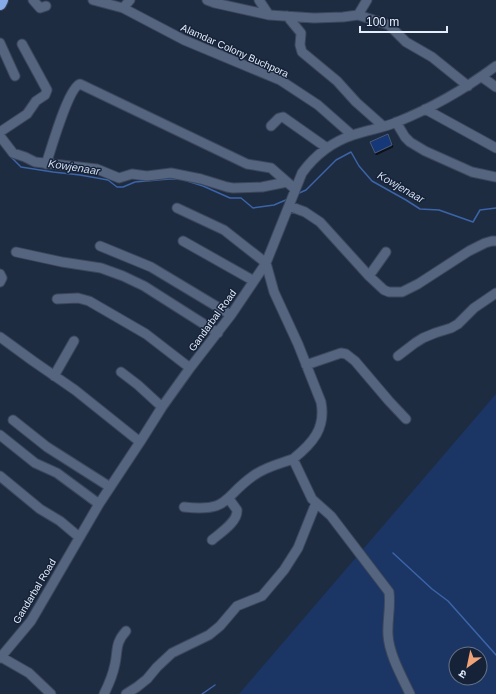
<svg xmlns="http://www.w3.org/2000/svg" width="496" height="694" font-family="Helvetica,'Noto Sans Devanagari',sans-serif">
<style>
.green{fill:#1b3664;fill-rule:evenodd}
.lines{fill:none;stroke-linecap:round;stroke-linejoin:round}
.stream{stroke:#3c64a8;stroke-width:1.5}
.building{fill:#123878;stroke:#4b5b74;filter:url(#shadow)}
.minor-casing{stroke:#3d475b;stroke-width:11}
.highway-casing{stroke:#3d475b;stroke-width:14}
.minor{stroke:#55657f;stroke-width:9}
.highway{stroke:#87abe9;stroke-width:12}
.labels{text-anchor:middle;stroke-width:3;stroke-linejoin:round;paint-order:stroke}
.street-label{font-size:10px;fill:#e4edfc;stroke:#152238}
.water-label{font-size:11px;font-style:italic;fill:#d1ddf0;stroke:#152238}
</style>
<defs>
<filter id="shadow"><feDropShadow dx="1" dy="2" stdDeviation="0" flood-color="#0009"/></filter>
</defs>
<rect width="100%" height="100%" fill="#1e2c42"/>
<path class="green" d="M496,394V694H239ZM456,654H480V678H456Z"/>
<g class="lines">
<path class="stream" d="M9,155L21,167L53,172L80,175L108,180L117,187H123L135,182L169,179H181
M187,181L203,186L230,198H241L253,208L274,205L288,199
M297,194L306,190L336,160L351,152L359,166L372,181L406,200L420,209L439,210L473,222L480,210L496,208
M393,553L432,589L448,601L496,655
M202,694L215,685"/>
</g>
<path class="building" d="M388,134L392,145L375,153L370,142Z"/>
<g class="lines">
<defs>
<path id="minor" d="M33,0L40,8L46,6
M93,0L123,8L184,40L280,80L318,105L352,135
M207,0L215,3L269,15L314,18L343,17L358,15L367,0
M259,0L269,15
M123,8L130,0
M358,15L389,25L406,42L432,57L468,86
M287,16L301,33L300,45L302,52L337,81L356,102L383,126
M0,43L15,76
M482,77L496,87
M425,109L496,148
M396,122L405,137L410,142L425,151L472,172L496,177
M271,126L279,118L283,117L327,148
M0,132L27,114L36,101L45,95L47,90L22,44
M0,136L13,153L25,157L35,162L97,169L119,178L132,174L147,176L171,173L201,179L227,187L233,188L262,187L287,182
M46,164C51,150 68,88 80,84L247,164L271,168L295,189
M289,206L305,212L320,222L369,276L384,290L389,292H402L418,284L469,251L485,243L492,241H496
M177,208L224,230L266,263L274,292L298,344L321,402C326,428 313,443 293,459L312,499L331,516L389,592C391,607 387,621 388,635C389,654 402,677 410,694
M183,241L254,281
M100,246L151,267L231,315
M16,252L62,262L101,268L123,276L144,286L218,333
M0,274L2,278L0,282
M369,276L386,252
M57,299L78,298L89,301L146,334L190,368
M0,337L33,361L75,390L140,442
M398,356L415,343L423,338L435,333L451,328L458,324L474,308L496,293
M306,365L341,353L346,354L355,361L389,401L406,419
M121,372L138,385L162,407
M54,376L74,341
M13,420L47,447L110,487
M0,435L35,463L57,473L99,504
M0,476L40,509L60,521L79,537
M184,507C230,512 222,498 253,476C265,467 279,464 293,459
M212,540C220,533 238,522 237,510L229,499
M1,657L29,673L51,694
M0,658L31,621L99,504L140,442L162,407L190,368L231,315L266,263L302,173C315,155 332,142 353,135C367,130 383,128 397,122C432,108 465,89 496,66
M104,694C109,684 113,674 115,664C118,650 115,643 126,631
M126,694L137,687L147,679L157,667L172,653L209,635L220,626L237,606L262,596L284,570L298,548L316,503"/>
<path id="highway" d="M0,4L2,0"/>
</defs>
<use href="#minor" class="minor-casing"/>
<use href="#highway" class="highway-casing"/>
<use href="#minor" class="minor"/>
<use href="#highway" class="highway"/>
</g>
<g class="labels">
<g class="street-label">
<text transform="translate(235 50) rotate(24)" y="4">Alamdar Colony Buchpora</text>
<text transform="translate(212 320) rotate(-54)" y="4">Gandarbal Road</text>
<text transform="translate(34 591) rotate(-59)" y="4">Gandarbal Road</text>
</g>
<g class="water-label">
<text transform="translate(74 167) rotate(9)" y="4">Kowjenaar</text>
<text transform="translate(401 187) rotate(30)" y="4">Kowjenaar</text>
</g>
</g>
<g transform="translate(468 666) rotate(213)"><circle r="19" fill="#152238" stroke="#687386"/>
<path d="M0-3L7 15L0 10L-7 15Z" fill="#efa377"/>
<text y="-6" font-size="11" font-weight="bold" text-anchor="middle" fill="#e4edfc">उ</text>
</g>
<path d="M360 26v6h87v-6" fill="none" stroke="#e4edfc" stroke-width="2"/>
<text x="366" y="26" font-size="12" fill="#e4edfc" stroke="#152238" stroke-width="3" paint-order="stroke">100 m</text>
</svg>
